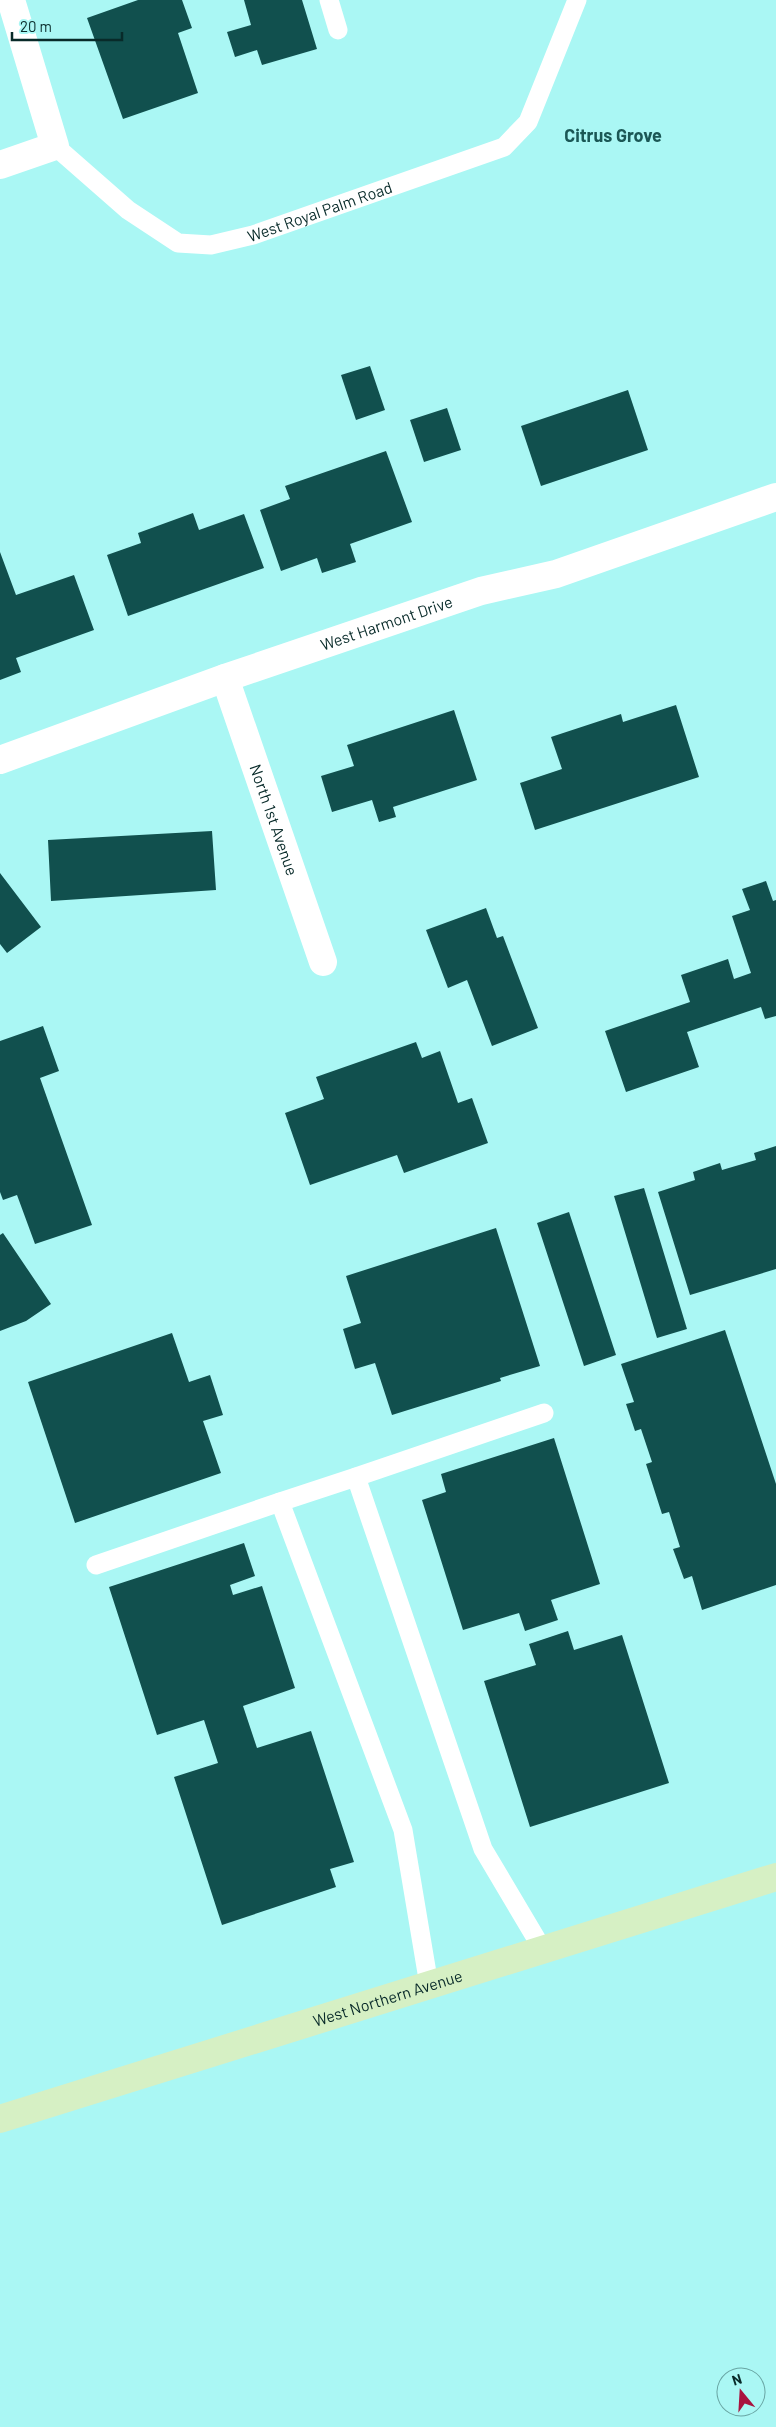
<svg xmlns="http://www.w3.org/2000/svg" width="776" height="2427" font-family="Barlow,sans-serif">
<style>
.building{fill:#11504e}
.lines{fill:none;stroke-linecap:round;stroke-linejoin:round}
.lane{stroke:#fff;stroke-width:19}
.street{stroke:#fff;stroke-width:28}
.primary{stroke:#d6f0c4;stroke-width:28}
.labels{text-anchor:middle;stroke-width:5;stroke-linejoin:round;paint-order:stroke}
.street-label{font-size:16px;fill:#082a29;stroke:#aaf7f4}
.neighbourhood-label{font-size:18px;font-weight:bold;fill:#1b5755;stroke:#aaf7f4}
</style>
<rect width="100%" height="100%" fill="#aaf7f4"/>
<path class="building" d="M138,0H182L192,28L178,33L198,93L123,119L87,18Z
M244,0H302L317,49L262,65L257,50L235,57L227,32L251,25Z
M370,366L385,410L356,420L341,375Z
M628,390L648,450L541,486L521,426Z
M447,408L461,450L424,462L410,420Z
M386,451L412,522L350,544L356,562L322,573L317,558L281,571L260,510L290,499L285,486Z
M193,513L199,530L244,514L264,568L128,616L107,555L141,543L138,533Z
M0,552L16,595L74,575L94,630L16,658L21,672L0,680Z
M676,705L699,777L535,830L520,783L562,769L551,737L621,714L623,722Z
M454,710L477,780L393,807L396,817L379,822L372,800L332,812L321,776L354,766L347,745Z
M212,831L216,890L51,901L48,840Z
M0,873L41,927L7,953L0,944Z
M766,881L773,901L776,900V1016L765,1019L761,1007L687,1032L699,1067L626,1092L605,1031L690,1002L681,975L728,959L734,979L751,973L732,916L750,910L742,889Z
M486,908L497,938L503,936L538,1028L492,1046L467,980L448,988L426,930Z
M43,1026L59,1071L40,1078L92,1225L35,1244L17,1195L3,1200L0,1192V1041Z
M416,1042L422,1058L440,1051L458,1103L472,1098L488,1143L404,1173L397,1155L310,1185L285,1113L324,1099L316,1077Z
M776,1146V1269L690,1295L658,1192L695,1180L693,1172L720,1163L722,1170L756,1160L754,1153Z
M644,1188L687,1329L657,1338L614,1196Z
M569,1212L616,1355L584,1366L537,1223Z
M496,1228L540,1366L500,1378L501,1381L392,1415L375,1363L355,1369L343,1329L361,1323L346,1276Z
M3,1233L51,1304L26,1321L0,1331V1235Z
M725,1330L776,1484V1585L702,1610L692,1576L684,1579L673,1549L680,1547L669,1512L662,1514L646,1464L652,1462L641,1429L635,1431L626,1404L634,1402L621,1364Z
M172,1333L189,1382L210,1375L223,1415L203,1421L221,1473L75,1523L28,1382Z
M554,1438L600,1584L551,1600L558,1620L525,1631L519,1613L463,1630L422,1500L446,1492L441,1474Z
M244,1543L255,1576L230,1585L233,1595L262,1586L295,1688L243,1706L257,1748L311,1731L354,1862L330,1869L336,1887L222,1925L174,1777L218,1763L204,1720L157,1735L109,1587Z
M568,1631L574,1650L622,1635L669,1783L530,1827L484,1681L536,1665L529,1644Z"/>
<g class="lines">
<g class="lane">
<path d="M329,0L338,30"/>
<path id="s1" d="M55,146L128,210L178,243L211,245L253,235L504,147L528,122L577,0"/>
<path d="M356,1477L544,1413"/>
<path d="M96,1565L280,1502"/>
<path d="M429,1985L403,1830L280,1502L356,1477L483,1849L543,1950"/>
</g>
<g class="street">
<path d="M0,165L55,146L11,0"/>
<path id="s2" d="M225,678L323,962"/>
<path id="s3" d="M0,760L225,678L481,591L556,574L776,497"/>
</g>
<path class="primary" id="s4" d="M0,2119L776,1877"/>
</g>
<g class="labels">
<g class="street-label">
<text dy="6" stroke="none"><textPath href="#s1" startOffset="304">West Royal Palm Road</textPath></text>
<text dy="6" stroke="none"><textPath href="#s3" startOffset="410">West Harmont Drive</textPath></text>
<text dy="6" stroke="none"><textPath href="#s2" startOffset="150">North 1st Avenue</textPath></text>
<text dy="6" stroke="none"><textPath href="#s4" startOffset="406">West Northern Avenue</textPath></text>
</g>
<g class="neighbourhood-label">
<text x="613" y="142">Citrus Grove</text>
</g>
</g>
<g transform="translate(741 2392) rotate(342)"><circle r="24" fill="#aaf7f4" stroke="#69a5a3"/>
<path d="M0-4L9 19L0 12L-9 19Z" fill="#a9133f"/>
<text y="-8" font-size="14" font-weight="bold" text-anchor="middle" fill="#082a29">N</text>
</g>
<path d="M12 32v8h110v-8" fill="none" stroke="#082a29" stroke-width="2.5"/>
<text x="20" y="32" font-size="15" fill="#082a29" stroke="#aaf7f4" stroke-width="4" paint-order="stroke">20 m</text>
</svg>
